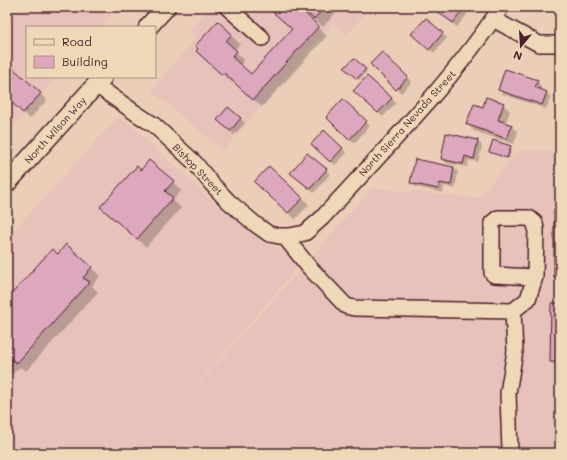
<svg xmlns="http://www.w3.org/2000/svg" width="567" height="460" font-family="Mali,sans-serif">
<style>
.built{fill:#e7c2ba}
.shadow{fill:#0003}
.building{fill:#dda7be;stroke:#4a1f2b}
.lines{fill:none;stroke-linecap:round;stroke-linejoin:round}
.minor-casing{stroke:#4a1f2b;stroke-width:18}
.major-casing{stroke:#4a1f2b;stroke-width:21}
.minor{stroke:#eed8b7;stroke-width:15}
.major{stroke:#eed8b7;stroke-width:18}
.labels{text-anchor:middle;stroke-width:4;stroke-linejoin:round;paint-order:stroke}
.street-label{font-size:10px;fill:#4a1f2b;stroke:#eed8b7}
</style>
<rect width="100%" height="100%" fill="#ebceb8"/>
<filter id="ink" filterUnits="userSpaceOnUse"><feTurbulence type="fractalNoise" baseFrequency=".025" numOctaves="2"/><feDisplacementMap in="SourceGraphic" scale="8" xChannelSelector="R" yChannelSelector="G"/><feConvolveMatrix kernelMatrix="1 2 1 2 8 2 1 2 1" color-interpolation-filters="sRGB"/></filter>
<g filter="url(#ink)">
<path class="built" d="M7,7H119L101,27H27V77H57L7,134Z
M209,7H371L347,35L333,23L223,151L151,90L196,38L189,31Z
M120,115L214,202L260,239L303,261L153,436L372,188L478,198L519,151H560V453H7V238Z"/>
<path class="shadow" d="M268,7H296L327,36L262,107L233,81L232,82L206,60L200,49L218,23L240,44L234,50L244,60L240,65L251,76L293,30Z
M301,7H341L323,27Z
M432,7H469L471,9L457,27Z
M426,19L447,38L434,53L417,38Z
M382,53L412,82L401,93L371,64Z
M354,59L367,71L359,80L346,68Z
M7,64L47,100L30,119L7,98Z
M537,81L541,86L540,90L546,93L551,97L546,109L503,94L499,89Z
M359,95L391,98L396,103L383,117Z
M343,100L370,126L354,143L327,117Z
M503,104L510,111L505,124L511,126L518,132L514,144L474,131L467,124L483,108Z
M229,108L245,123L234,135L223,124Z
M324,132L347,153L335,165L312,144Z
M478,141L482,146L478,162L469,160L467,167L446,163L442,158Z
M510,147L512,149L509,159L492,153L490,151Z
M454,168L458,172L455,189L444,186L443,193L416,187L411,183Z
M326,170L330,174L314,193L296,177Z
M141,171L173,182L181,191L173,200L181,208L146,247L110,216Z
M262,189L303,198L309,205L295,219Z
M560,211V281L555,277Z
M67,246L100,276L92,286L98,292L26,371L20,367L11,375L7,371V300L58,256Z
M560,304V370L551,361Z"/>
<path class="building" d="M267,7H298L319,26L253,100L224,73L222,75L196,51L198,49L195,46L218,21L232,34L226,41L237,51L232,57L251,74L292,29Z
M300,7H325L314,19Z
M431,7H465L453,23Z
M426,18L443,33L429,50L411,34Z
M382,52L408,77L396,90L370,64Z
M354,58L366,69L357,79L344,68Z
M7,63L41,93L23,113L7,98Z
M505,69L538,80L535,87L547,92L542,105L498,90Z
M367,76L392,98L378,113L353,91Z
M486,97L504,103L498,120L512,125L507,139L466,124L474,104L483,107Z
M343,99L367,121L349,140L326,117Z
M228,107L241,118L230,131L217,120Z
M324,130L343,148L330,162L311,144Z
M446,133L478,140L474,159L465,156L463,164L441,159Z
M493,140L511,146L507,158L489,152Z
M307,153L327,169L310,189L290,173Z
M415,159L454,167L451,185L440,183L438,189L410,183Z
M149,160L174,181L165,191L173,198L137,239L100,207L137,166L141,170Z
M269,166L303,198L288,213L254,182Z
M554,210H560V277H554Z
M66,244L92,267L83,278L90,282L17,363L11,359L7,363V299L52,249L58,254Z
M551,303H560V362H550Z"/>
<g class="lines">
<defs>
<path id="minor" d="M227,7L262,38
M493,19L539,44H560
M96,85L137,114L154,125L195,163L211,183L228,201L255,224L269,234L279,236H289L305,233L322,218C384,150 450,84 501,7
M284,236L309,267L346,306L354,308L513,311
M510,453L508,393L515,351L513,311L528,299L535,277L536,229L535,223L529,218H498L492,223V273L494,275L535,277"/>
<path id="major" d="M148,27L166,7
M7,183L103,77"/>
</defs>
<use href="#minor" class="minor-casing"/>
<use href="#major" class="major-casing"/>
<use href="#minor" class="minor"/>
<use href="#major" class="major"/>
</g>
</g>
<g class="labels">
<g class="street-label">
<text transform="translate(407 123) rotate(-48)" y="4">North Sierra Nevada Street</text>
<text transform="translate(55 130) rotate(-48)" y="4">North Wilson Way</text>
<text transform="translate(198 169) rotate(46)" y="4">Bishop Street</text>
</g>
</g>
<rect width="567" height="460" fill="none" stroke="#eed8b7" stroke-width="24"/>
<rect x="12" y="12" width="543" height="436" fill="none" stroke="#4a1f2b" stroke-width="1.5" filter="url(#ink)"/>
<rect x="26" y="26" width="130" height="52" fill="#eed8b7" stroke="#ac8e7f"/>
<rect x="34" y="39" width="20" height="6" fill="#eed8b7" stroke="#ac8e7f"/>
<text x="62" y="46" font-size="12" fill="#4a1f2b">Road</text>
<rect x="34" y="56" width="20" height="12" fill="#dda7be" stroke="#ac8e7f"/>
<text x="62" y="66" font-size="12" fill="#4a1f2b">Building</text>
<g transform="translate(521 46) rotate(198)" stroke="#eed8b7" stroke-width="3" paint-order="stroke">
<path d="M0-3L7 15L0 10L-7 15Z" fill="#4a1f2b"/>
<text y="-6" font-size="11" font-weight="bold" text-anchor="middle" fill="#4a1f2b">N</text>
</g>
</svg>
